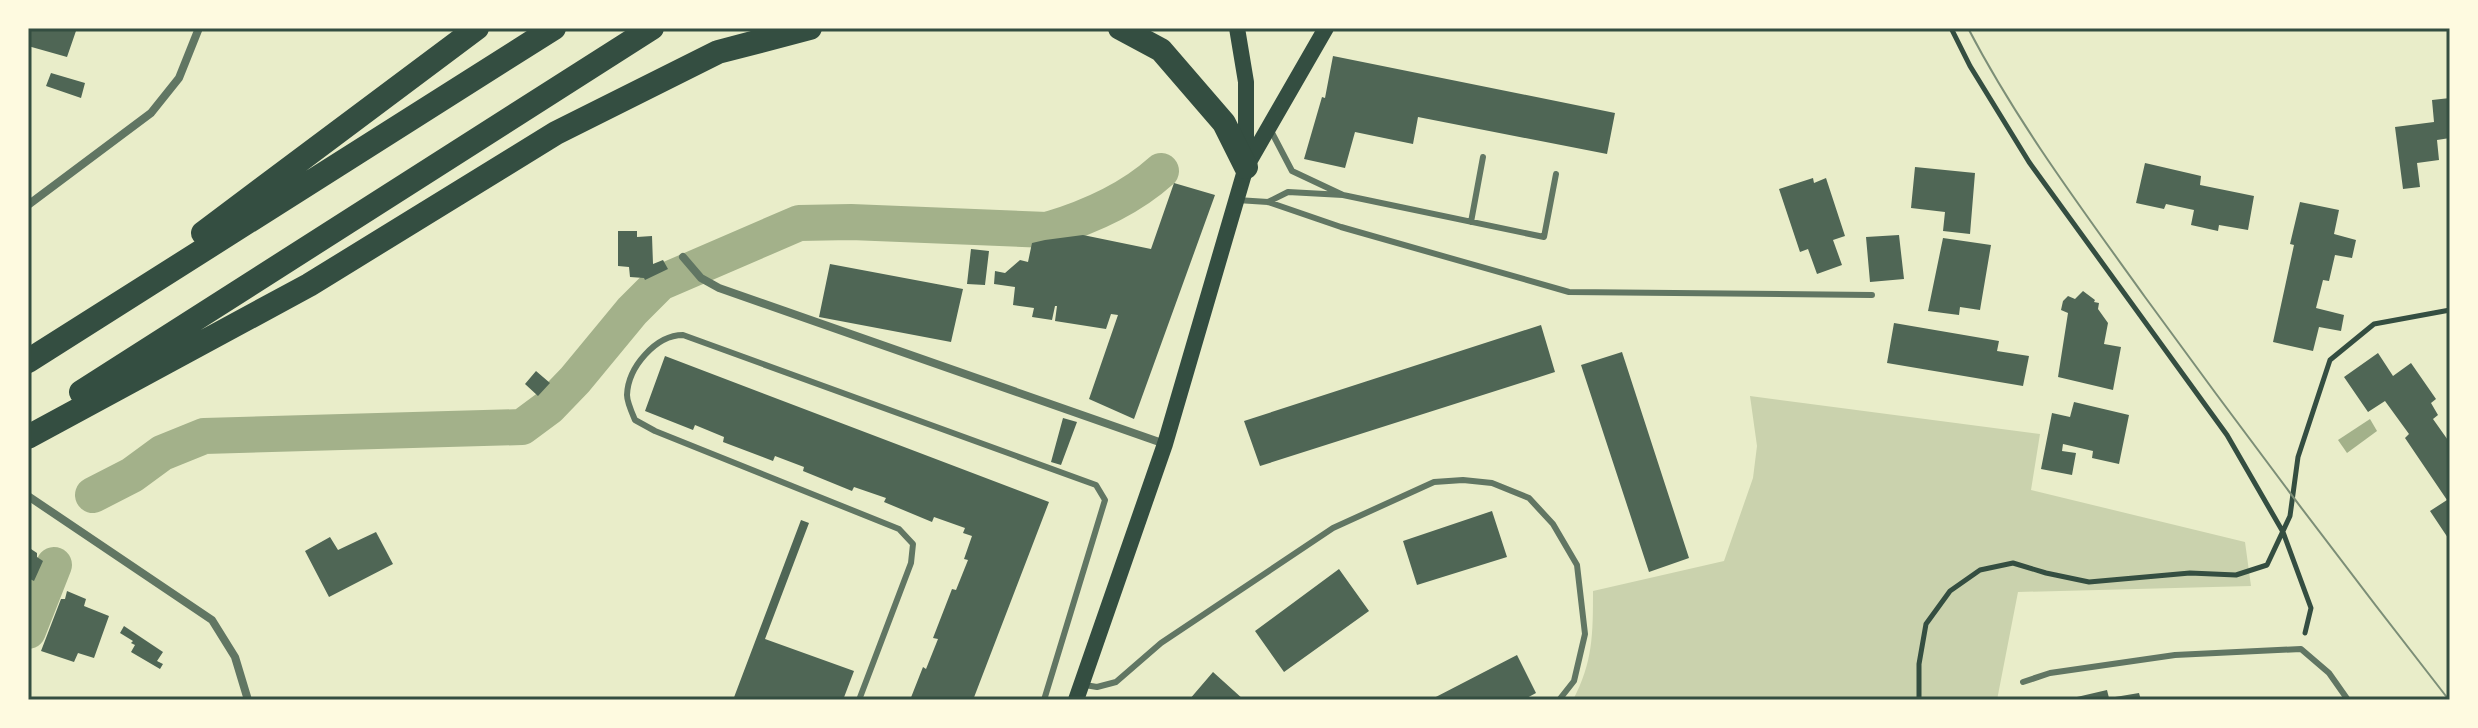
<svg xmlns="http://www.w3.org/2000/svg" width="2478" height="728" font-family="Literata,serif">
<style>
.green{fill:#cad2ad}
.water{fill:#a3b18a}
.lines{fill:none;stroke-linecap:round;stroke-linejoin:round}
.canal{stroke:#a3b18a;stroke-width:36}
.building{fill:#4f6655}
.path{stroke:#344e41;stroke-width:5}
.service{stroke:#617663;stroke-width:6}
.minor{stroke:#617663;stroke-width:8}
.secondary{stroke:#344e41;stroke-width:16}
.motorway{stroke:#344e41;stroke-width:24}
.tram{stroke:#7c8e77;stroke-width:2}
.neatline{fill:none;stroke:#344e41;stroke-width:3}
</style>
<rect width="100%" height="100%" fill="#e9edc9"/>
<path class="green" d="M1750,396L2040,434L2031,490L2245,542L2251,586L2018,592L1997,700H1573C1593,662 1593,634 1593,591L1724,561L1753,478L1757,446Z"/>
<path class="water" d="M2370,419L2377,431L2347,453L2338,440Z"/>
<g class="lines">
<path class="canal" d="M93,495L132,475L162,453L204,436L522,427L549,407L575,380L632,311L660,283L799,223L851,222L1047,230C1087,218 1130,199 1161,171
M28,631L54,565"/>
</g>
<path class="building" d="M28,28H77L67,57L28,46Z
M1333,56L1615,113L1607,154L1418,117L1413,144L1355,132L1345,168L1304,159L1322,97L1325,98Z
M51,73L85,83L81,98L46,86Z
M2450,98V138L2437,140L2439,160L2417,163L2420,187L2403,189L2395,127L2434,122L2432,100Z
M2145,163L2201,176L2200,185L2254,196L2248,230L2219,225L2218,231L2191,225L2194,210L2166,204L2164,209L2136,203Z
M1915,167L1975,173L1970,234L1943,231L1945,212L1911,208Z
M1813,178L1814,183L1826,178L1845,236L1833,240L1842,265L1817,274L1808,249L1800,252L1779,189Z
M1174,183L1215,195L1134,419L1089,399L1118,315L1111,314L1106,329L1055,321L1057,306H1055L1052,320L1032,317L1034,308L1013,305L1015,287L994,284L995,271L1005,273L1020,260L1028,262L1032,243L1045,240L1083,235L1151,249Z
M2300,202L2339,210L2334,234L2356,240L2352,258L2335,255L2329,281L2323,280L2316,308L2344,315L2341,331L2319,327L2313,351L2273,342L2294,245L2290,244Z
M618,231H637V237L652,236L653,264L663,260L668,269L645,280L644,278L630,277L629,267L618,266Z
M1899,235L1904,279L1870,282L1866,237Z
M1943,238L1991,245L1980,310L1960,307L1959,315L1928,311Z
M971,249L989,251L985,285L967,284Z
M830,264L963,289L951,342L819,317Z
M2083,291L2095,300L2094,302L2099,303L2098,309L2108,323L2104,344L2121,347L2113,390L2058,377L2068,313L2061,310L2063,301L2068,296L2075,299Z
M1894,323L1999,341L1997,351L2029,356L2023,386L1887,363Z
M1541,325L1555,372L1260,466L1244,421Z
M1622,352L1689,558L1649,572L1581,365Z
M2378,353L2393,376L2411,363L2436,399L2431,403L2438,415L2433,419L2450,443V541L2430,511L2447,500L2405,438L2409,434L2385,401L2368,412L2344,377Z
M665,356L1049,502L973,700H910L923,667L926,669L938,639L933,638L952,589L956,590L968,560L964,559L972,536L963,533L965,528L934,517L932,522L884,502L886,498L854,487L852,491L803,471L804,467L775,456L773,461L723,442L724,437L695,425L693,430L645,411Z
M536,371L550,383L538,396L525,384Z
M2074,402L2129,415L2119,464L2092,458L2093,451L2063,444L2062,451L2076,453L2072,475L2041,469L2052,413L2070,417Z
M1063,418L1077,422L1061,465L1051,462Z
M1492,511L1507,557L1417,585L1403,541Z
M801,520L809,523L765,639L854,671L843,700H733Z
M376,532L393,564L329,597L305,551L330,537L338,550Z
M28,547L37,553V557L43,561L34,581L28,578Z
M1339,569L1369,611L1284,672L1255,631Z
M67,591L86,599L84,606L109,616L94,658L78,653L74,662L41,651L61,599H65Z
M124,626L163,652L157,661L163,664L160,669L131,652L135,645L131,643L133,641L120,633Z
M1517,655L1536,693L1523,700H1430Z
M1213,672L1244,700H1189Z
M2107,690L2109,698L2139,693L2141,700H2064Z"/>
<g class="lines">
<path class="path" d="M1951,28L1970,66L2029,162L2227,435L2283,532L2311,608L2305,633
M1919,700V664L1926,624L1950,591L1980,570L2013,563L2046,573L2089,582L2190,573L2236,575L2267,565L2290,516L2298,457L2330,360L2374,324L2450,310"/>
<path class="service" d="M1343,195L1544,237L1556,174
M1237,200L1268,202L1341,227L1569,292L1872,295
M1268,202L1288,192L1343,195L1292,171L1270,129
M1471,222L1483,157
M2023,682L2050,673L2175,655L2301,649L2329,673L2348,700
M1085,685L1097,687L1116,682L1161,643L1333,528L1434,482L1463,480L1492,483L1529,498L1553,524L1577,565L1585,634L1574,681L1559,700
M859,700L911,563L913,544L899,529L655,431L635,420C632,413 627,402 627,395C628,367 656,335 683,335L1096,485L1105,500L1044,700"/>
<path class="minor" d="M28,205L151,113L179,78L199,28
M683,257L701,278L719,288L1165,444
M28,496L212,620L235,657L248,700"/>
<path class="secondary" d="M1237,28L1246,82V162
M1076,700L1165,444L1246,167L1326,28"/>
<path class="motorway" d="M1120,28L1161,50L1224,123L1246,167
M203,233L477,28
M28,361L554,28
M81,392L652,28
M28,437L309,285L556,133L718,52L810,28"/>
<path class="tram" d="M1968,28C2018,124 2082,209 2145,297C2244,433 2345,567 2449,700"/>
</g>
<rect width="2478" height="728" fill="none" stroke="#fefae0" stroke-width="60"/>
<rect x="30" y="30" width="2418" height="668" class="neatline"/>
</svg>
